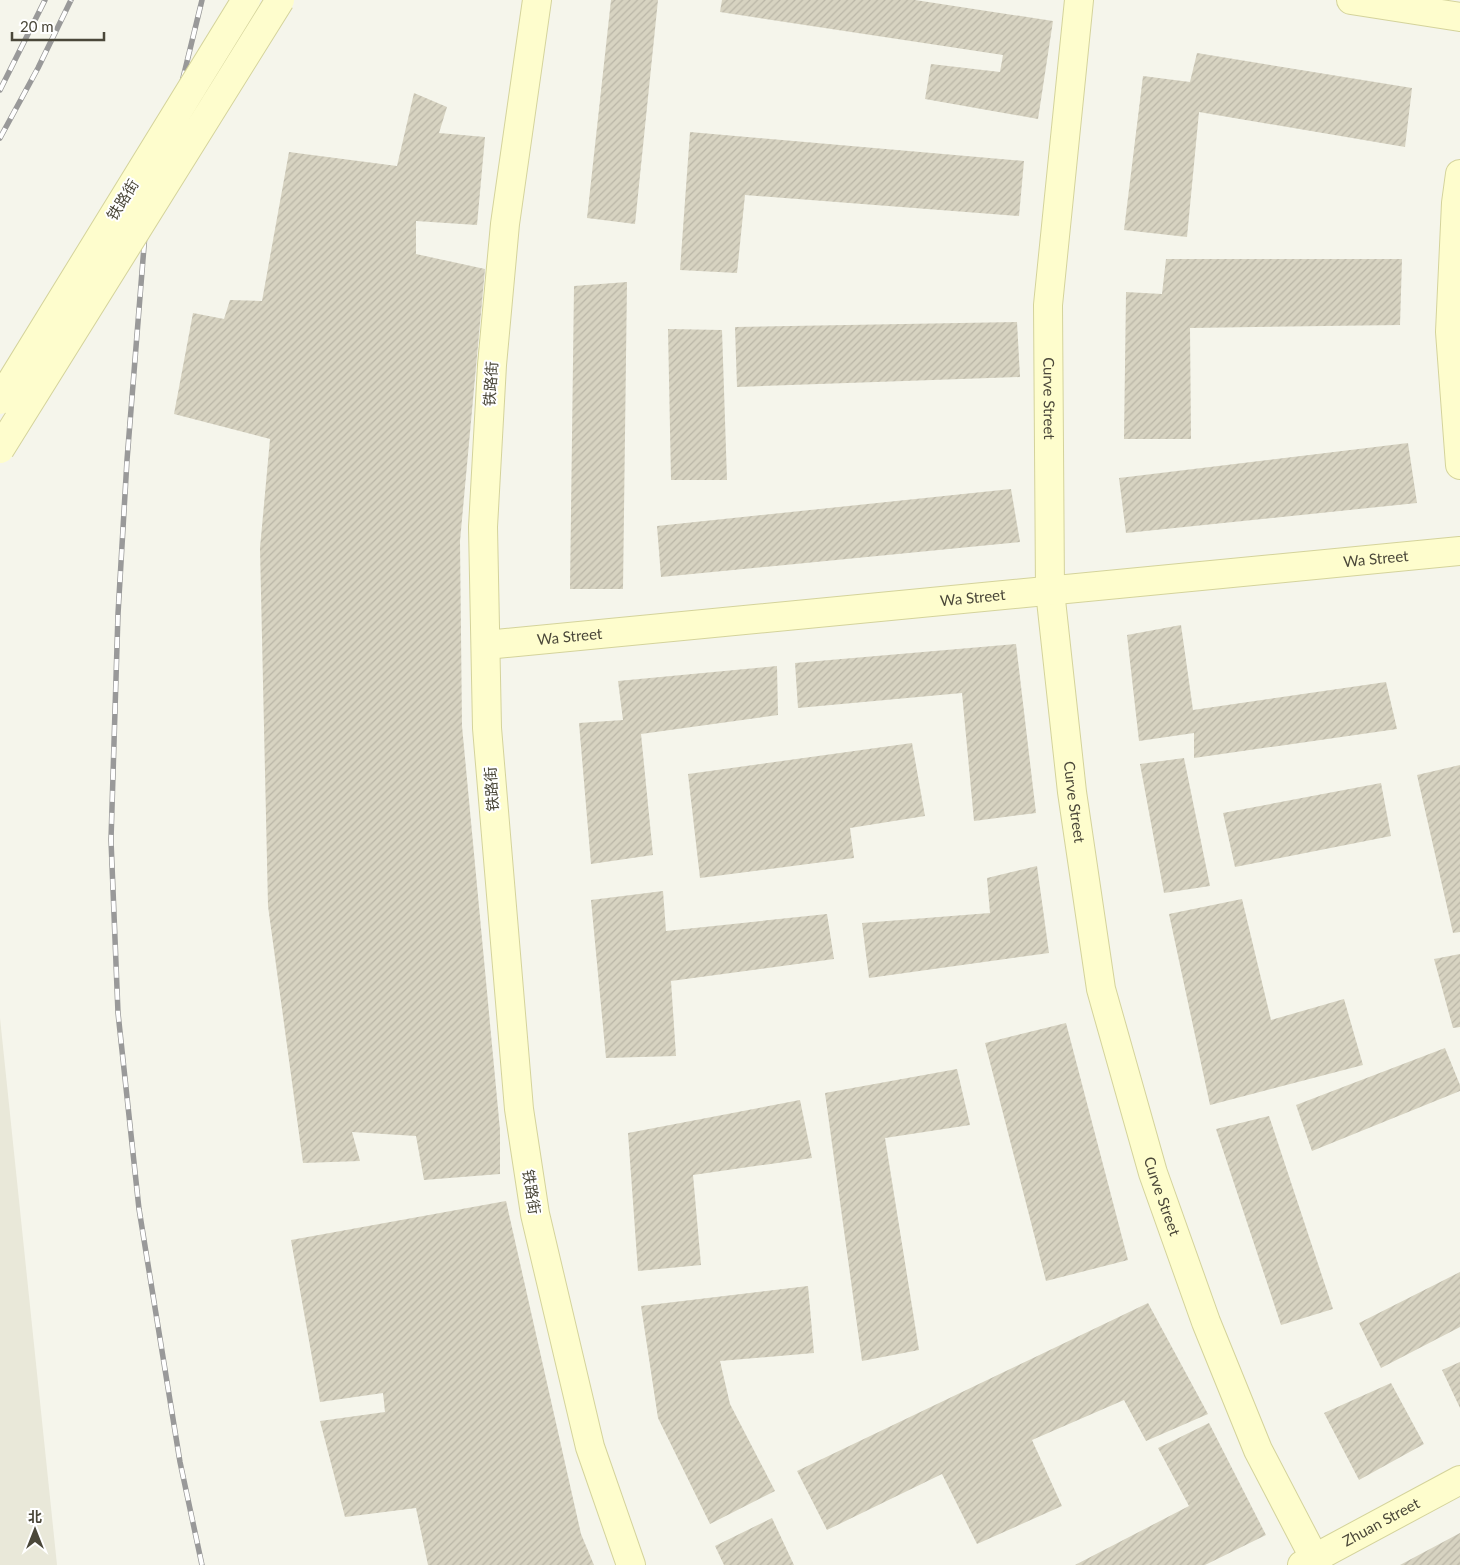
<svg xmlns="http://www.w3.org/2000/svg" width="1460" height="1565" font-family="Lato,'Noto Sans SC',sans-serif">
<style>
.residential{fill:#e9e8d9}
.building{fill:url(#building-hatch)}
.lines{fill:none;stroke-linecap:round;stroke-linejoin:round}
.secondary-casing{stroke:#d4d39b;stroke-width:30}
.secondary{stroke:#fefdcd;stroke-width:28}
.rail-casing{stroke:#999;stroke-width:5.5}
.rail{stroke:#fff;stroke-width:4;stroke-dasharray:11;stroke-linecap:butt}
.secondary-bridge-casing{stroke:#d4d39b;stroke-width:30;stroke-linecap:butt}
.secondary-bridge{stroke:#fefdcd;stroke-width:28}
.labels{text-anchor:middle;stroke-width:4;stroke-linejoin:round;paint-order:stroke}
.street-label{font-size:15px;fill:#4a4739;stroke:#fff}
</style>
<defs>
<pattern id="building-hatch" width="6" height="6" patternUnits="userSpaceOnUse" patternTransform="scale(1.25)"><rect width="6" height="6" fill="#d7d3c1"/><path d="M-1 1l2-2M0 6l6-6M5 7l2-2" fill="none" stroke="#bab6a7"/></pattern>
</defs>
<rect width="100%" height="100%" fill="#f5f5eb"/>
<path class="residential" d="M0,1018L57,1565H0Z"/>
<path class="building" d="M611,0H658L635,224L587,218Z
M722,0H915L1053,21L1038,119L925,99L931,64L1000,72L1003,55L720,12Z
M1197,53L1412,88L1405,147L1199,112L1187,237L1124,230L1143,76L1190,82Z
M414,93L447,107L439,133L485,137L477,225L416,221V254L485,269L460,541L462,726L500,1130V1174L424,1180L416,1136L352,1132L360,1161L303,1163L268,906L260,548L270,439L174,414L193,313L224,319L230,300L262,301L289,152L397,166Z
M690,132L1024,161L1019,216L745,195L737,273L680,270Z
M1166,259H1402L1400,325L1190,328L1191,439H1124L1126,292L1162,294Z
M627,282L623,589H570L574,286Z
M1017,322L1020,377L737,387L735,327Z
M668,329L722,330L727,480H671Z
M1408,443L1417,503L1126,533L1119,478Z
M1011,489L1020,542L661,577L657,526Z
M1181,625L1193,710L1386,682L1397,729L1194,758V733L1139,741L1127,635Z
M1016,644L1036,813L974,821L962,693L798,708L795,663Z
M777,666L778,715L641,734L653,855L591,864L579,723L623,720L618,681Z
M912,743L925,816L850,828L854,858L700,878L688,774Z
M1184,758L1210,886L1164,893L1140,764Z
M1460,765V932L1453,933L1417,775Z
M1381,783L1391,836L1235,867L1223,813Z
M1037,866L1049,953L869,978L862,923L990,913L987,878Z
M663,891L666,931L827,914L834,959L671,981L676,1056L606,1058L591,900Z
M1242,899L1271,1020L1344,999L1363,1065L1210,1105L1169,914Z
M1460,954V1027L1453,1028L1434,959Z
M1066,1023L1128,1260L1046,1281L985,1043Z
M1445,1048L1460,1085V1091L1312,1151L1296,1105Z
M957,1069L970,1125L885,1138L919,1350L862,1361L825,1093Z
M800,1100L812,1158L693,1175L701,1265L638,1271L628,1133Z
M1269,1116L1333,1309L1281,1325L1216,1129Z
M506,1201L581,1534L594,1565H428L416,1508L345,1517L320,1421L385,1412L383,1393L320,1402L291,1240Z
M1460,1272V1327L1381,1368L1359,1323Z
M808,1286L814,1353L720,1361L730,1404L775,1491L710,1524L658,1418L641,1306Z
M1148,1303L1208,1414L1146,1441L1124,1400L1032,1440L1062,1506L977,1544L942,1474L827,1530L797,1471Z
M1460,1362V1408L1442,1370Z
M1391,1383L1424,1444L1359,1480L1324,1413Z
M1209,1423L1266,1535L1205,1565H1075L1189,1506L1158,1448Z
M772,1518L794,1565H724L715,1546Z
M1460,1533V1565H1400Z"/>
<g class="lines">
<defs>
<g id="secondary">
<path d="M537,0L505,224L492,365L483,527L487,728L519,1109L535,1214L590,1447L631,1565"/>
<path id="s1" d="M1079,0L1048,305L1050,591L1072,792L1101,989L1153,1173L1206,1322L1258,1450L1318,1565"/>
<path d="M1351,0L1460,17"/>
<path d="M1460,174L1456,203L1450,332L1460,465"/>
<path id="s2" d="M486,645L1460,551"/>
<path id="s3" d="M1302,1565L1460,1480"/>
</g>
</defs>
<use href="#secondary" class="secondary-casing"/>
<use href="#secondary" class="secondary"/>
<defs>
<path id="rail" d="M0,90L45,0
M0,138L38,68L71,0
M202,1565L180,1462L139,1209L118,1013L111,840L118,614L127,460L145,234L202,0"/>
</defs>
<use href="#rail" class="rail-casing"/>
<use href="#rail" class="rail"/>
<defs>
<path id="secondary-bridge" d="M0,400L246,0
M0,449L280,0"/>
</defs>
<use href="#secondary-bridge" class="secondary-bridge-casing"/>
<use href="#secondary-bridge" class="secondary-bridge"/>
</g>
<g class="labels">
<g class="street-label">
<text transform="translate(123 200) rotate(-58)" y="5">铁路街</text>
<text transform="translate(491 384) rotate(-86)" y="5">铁路街</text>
<text dy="5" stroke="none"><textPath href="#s1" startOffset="400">Curve Street</textPath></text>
<text dy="5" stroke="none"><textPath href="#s2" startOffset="894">Wa Street</textPath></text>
<text dy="5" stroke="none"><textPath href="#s2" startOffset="489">Wa Street</textPath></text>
<text dy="5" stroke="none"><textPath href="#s2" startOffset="84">Wa Street</textPath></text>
<text transform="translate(492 789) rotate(-94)" y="5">铁路街</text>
<text dy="5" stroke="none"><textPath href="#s1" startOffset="805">Curve Street</textPath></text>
<text transform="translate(531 1192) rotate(81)" y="5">铁路街</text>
<text dy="5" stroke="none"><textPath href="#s1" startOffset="1210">Curve Street</textPath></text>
<text dy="5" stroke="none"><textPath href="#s3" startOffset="90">Zhuan Street</textPath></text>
</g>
</g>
<g transform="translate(35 1530)" stroke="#ffffff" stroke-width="4" paint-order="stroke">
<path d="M0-4L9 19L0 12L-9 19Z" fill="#4a4739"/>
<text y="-8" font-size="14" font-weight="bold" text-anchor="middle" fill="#4a4739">北</text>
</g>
<path d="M12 32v8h92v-8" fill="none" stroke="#4a4739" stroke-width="2.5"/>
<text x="20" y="32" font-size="15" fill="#4a4739" stroke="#ffffff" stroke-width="4" paint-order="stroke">20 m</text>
</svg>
